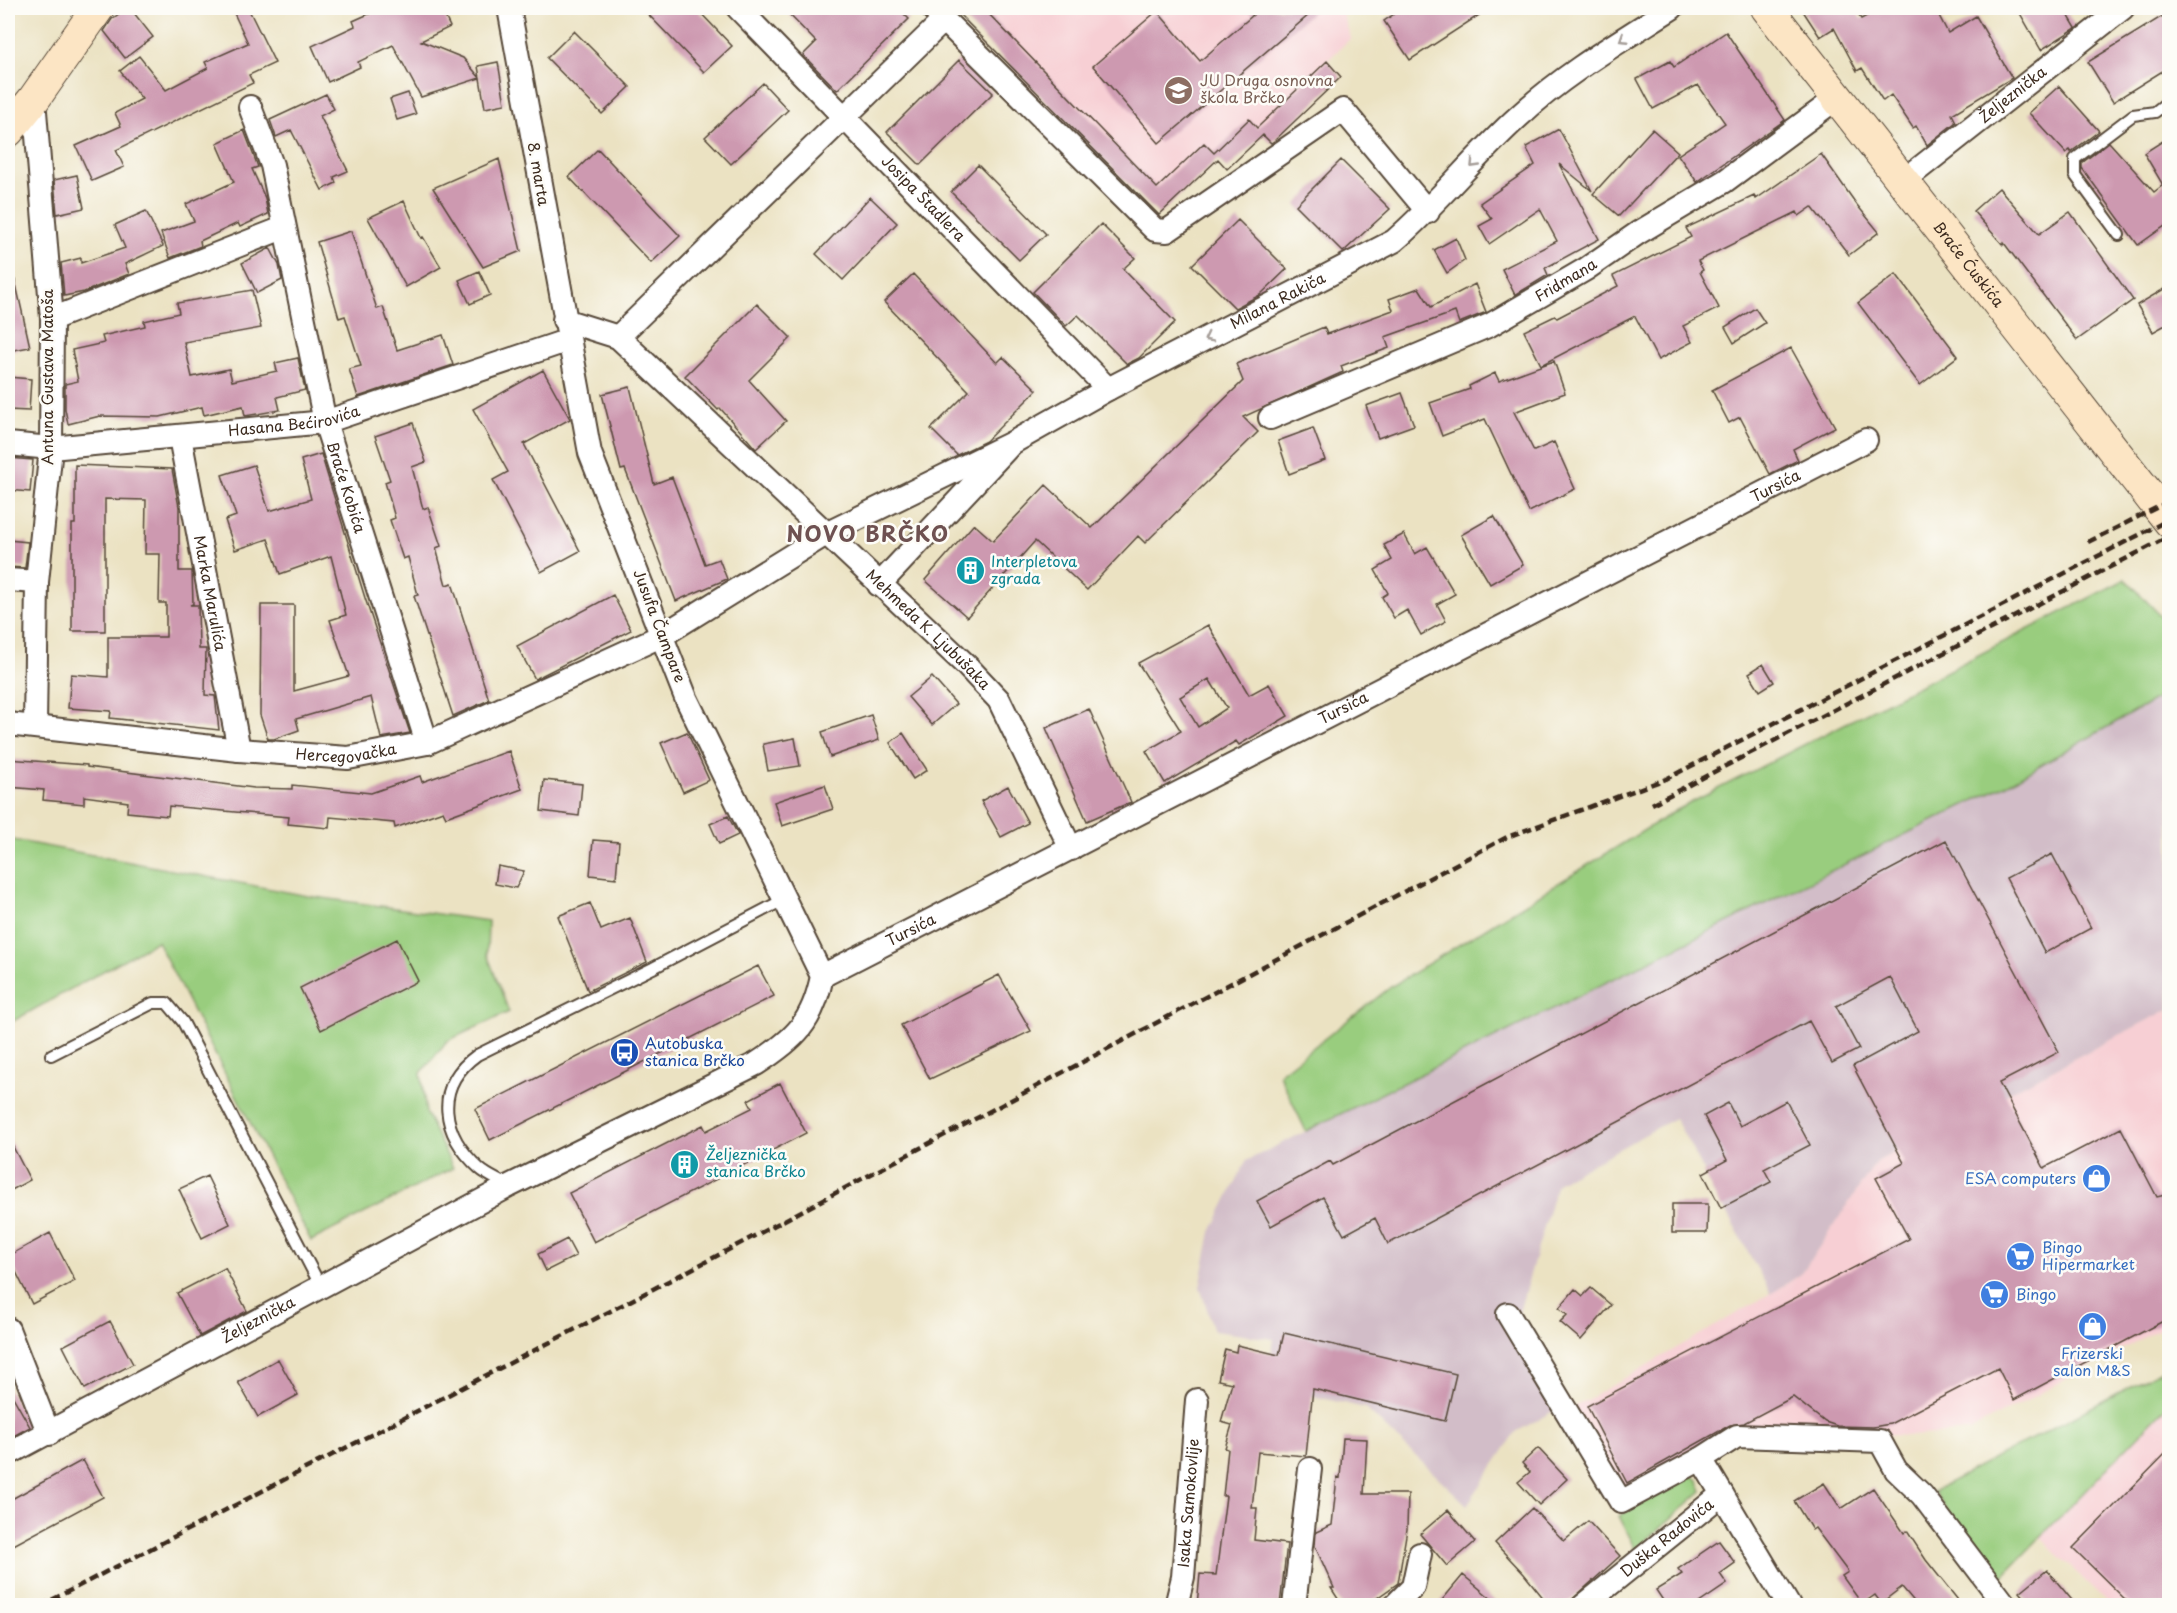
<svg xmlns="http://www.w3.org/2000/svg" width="2177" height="1613" font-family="'Playpen Sans',sans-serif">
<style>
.built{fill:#f7cfd4}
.industrial{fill:#d2bdc8}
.green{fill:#99cd7e;stroke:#6a7c4e;stroke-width:1.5}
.building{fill:#cd99b0;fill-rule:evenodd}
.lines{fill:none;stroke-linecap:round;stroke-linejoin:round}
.lane-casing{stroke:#554637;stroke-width:14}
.street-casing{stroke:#554637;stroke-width:26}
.secondary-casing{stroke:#554637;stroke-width:34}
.lane{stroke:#fff;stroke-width:10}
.street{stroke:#fff;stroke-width:22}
.secondary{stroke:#fce5c4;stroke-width:32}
.rail{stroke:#3b2a1e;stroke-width:4.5;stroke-dasharray:9 4.5;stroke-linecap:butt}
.oneway{stroke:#a79f9a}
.labels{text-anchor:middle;stroke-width:5;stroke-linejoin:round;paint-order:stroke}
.education-label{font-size:15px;fill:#785e54;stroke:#fdfcf7;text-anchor:start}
.street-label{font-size:15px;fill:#3b2a1e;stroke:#fdfcf7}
.culture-label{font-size:15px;fill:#0d838f;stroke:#fdfcf7;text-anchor:start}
.transit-label{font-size:15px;fill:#164399;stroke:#fdfcf7;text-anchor:start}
.shop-label{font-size:15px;fill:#366cbe;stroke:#fdfcf7;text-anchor:start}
.district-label{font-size:21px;font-weight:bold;letter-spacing:1.5px;fill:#6e5151;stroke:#fdfcf7}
</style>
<rect width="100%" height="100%" fill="#fdfcf7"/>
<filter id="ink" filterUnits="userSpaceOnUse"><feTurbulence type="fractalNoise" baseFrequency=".0167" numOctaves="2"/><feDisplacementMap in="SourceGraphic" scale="12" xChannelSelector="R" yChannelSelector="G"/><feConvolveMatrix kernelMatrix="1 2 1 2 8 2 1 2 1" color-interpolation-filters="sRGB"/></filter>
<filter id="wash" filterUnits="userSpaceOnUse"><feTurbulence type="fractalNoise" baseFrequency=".008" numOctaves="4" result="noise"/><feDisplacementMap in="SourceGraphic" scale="24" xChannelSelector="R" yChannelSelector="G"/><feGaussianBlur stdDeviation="1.35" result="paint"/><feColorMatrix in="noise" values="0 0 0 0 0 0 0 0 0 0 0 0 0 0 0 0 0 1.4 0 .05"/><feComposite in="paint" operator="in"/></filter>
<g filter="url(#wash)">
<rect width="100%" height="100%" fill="#ebe2c2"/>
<path class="built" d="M983,8H1344L1341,10L1351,38L1257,128L1249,119L1214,153L1204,143L1157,188Z
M2169,1009V1324L1969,1431L1911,1436L1743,1428L1625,1493L1573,1408L1782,1287L1801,1274L1876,1162Z
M2169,1404V1605H2110L2039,1536Z"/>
<path class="industrial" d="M2169,692V1009L1876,1162L1801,1274L1771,1294L1675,1118L1557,1183L1519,1312L1557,1409L1516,1432L1467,1505L1365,1408L1265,1385L1274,1339L1214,1331L1200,1287L1211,1232L1246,1161L2005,785Z"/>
<path class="green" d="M2126,579L2169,625V692L2005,785L1306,1131L1279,1074L1392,986L1677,810Z
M8,839L308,896L488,921L487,954L509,1012L447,1041L421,1073L426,1113L453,1168L311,1241L157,941L8,1024Z
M2169,1366V1404L1998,1581L1933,1491Z
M1690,1474L1698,1480L1702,1491L1636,1549L1619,1516Z"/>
<g id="blocks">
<path class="building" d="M127,8H130L153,37L125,58L104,31L112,19Z
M248,8L275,63L249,75L253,83L116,150L124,167L92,181L76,146L121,126L115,113L142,99L120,71L139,56L166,90L208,68L205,62L248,43L232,9Z
M382,8H441L450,27L421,41L463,58L480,78L421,97L393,45L358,62L360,67L328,82L312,46L355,26L353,21Z
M642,8H696L732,46L704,72Z
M783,8H898L909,19L837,90L803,55L816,42Z
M953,8H983L1157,188L1204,143L1214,153L1249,119L1257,128L1327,61L1341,77L1274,141L1271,143L1263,135L1227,169L1218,159L1159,215Z
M1246,8H1317L1159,143L1093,66L1157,11L1200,61L1253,15Z
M1403,8H1490L1410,60L1384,21Z
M1801,8H1854L1861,19L1882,8H1935L1948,33L1976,16L2012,78L1952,114L1956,122L1927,145L1916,126L1913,128L1891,95L1883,101L1862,68L1857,71L1834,28L1820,37Z
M2017,8H2064L2076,28L2041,50Z
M2169,12V67L2113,102L2088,62Z
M574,31L630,87L602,114L547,58Z
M1726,32L1785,120L1697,182L1678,155L1725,123L1698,85L1653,109L1637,79L1670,61L1674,67Z
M959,60L993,93L920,165L887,132Z
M498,62L505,104L485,108L478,66Z
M763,83L788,110L731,164L705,137Z
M2059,86L2099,131L2071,152L2070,150L2066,153L2029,113Z
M408,93L416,114L397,120L390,99Z
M326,94L334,109L320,116L348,171L334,177L336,183L322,190L291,130L276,137L270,120Z
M1559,129L1592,191L1559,164L1599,239L1545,268L1548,275L1515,295L1502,269L1557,241L1540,209L1489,244L1479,226L1492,219L1480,203L1535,165L1526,147Z
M1652,129L1678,152L1619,216L1593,194Z
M244,130L258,167L252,169L265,198L268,214L240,227L238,223L200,241L201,246L170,258L161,233L194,221L186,204L234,182L217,143Z
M2169,137V223L2138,245L2082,168V163L2109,142L2154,192L2163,185L2144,153Z
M598,149L680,236L651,263L569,177Z
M1821,154L1857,205L1879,232L1849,255L1812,207L1799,216L1797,212L1698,261L1703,270L1700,272L1719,308L1683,326L1692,342L1658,360L1635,316L1541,365L1524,331L1555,316L1557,318L1618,286L1613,276L1691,237L1686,228L1754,196L1756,199Z
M499,159L521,251L483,267L433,188Z
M1341,160L1390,209L1343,252L1296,205Z
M978,165L1046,234L1019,260L951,192Z
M77,175L84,208L57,214L54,180Z
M1999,188L2039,234L2070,212L2133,300L2077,340L2004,243L2003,245L1973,211Z
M870,197L897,223L843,280L816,254Z
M404,201L421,238L423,237L441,267L406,287L368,218Z
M146,211L163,246L125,264L129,274L84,292L64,296L61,263L81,258V263L125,248L115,225Z
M1238,220L1287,269L1260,295L1235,308L1192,265Z
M1101,224L1135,258L1123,269L1175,322L1139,358L1127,364L1078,315L1066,326L1033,292Z
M351,231L377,309L383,307L397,350L443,335L453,365L358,397L349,369L361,366L345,316L339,318L317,242Z
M1456,238L1465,260L1447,273L1434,250Z
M270,248L279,265L282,280L257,293L242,263Z
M479,271L490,295L470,304L459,280Z
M913,274L997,363L1003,357L1037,390L986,441L957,455L931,429L969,391L884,302Z
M1896,274L1958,356L1920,385L1858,303Z
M8,280H15L30,347L8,351Z
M1475,284L1486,312L1484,313L1459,323L1455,312L1385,337L1389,348L1341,366L1343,372L1243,417L1258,432L1145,543L1138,536L1087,590L1035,541L967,617L925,580L974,524L993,541L1046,485L1092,528L1243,381L1236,364L1324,327L1327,334L1393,310L1389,299L1419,288L1431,307Z
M2169,286V323L2153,332L2137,305Z
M252,290L261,328L184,342L192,377L229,369L232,381L277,371L275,363L298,358L305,390L277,397L280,410L245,416L243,406L204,415L202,407L160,417L100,416L68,424L65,409V384L78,381L72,350L104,343L102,336L145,326L144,321L179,313L177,303Z
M757,304L791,338L749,380L786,421L756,449L720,408L718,410L685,376Z
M1755,308L1765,323L1734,343L1725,327Z
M1791,348L1835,427L1793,449L1798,460L1770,474L1740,417L1729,423L1712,390Z
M1554,361L1565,393L1514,412L1534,451L1554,442L1575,489L1529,512L1485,419L1442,436L1430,403L1470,389L1469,386L1495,373L1499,381Z
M543,370L570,419L524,444L580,551L541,572L493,480L508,472L473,409Z
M8,377L31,379L29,411L8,410Z
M630,387L654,484L672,477L705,564L719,559L727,579L676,601L625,469L621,470L602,394Z
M1402,393L1414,425L1378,438L1366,406Z
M413,423L426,462L412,467L423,509L428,507L441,546L436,548L446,585L452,583L489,700L453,716L414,596L418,595L408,557L403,559L390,520L395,518L385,482L390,480L375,436Z
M1313,428L1325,460L1289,474L1278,441Z
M321,454L365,598L410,733L381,738L371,697L296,719L299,730L274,739H268L260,715L261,605H294V691L349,676L330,620L346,615L331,556L280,574L268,539L235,550L225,520L236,516L222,475L254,465L269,511L311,499L301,460Z
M8,458L33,460L30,492L8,490Z
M75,465L172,469L179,507V571H192L193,604L190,605H198L199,649H206L205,695L215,696L219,730L110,718L111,711L68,708L71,674L108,677V637H166V603H159L160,554H145L146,500L105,499V631H72V524H75Z
M1494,516L1523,565L1490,584L1461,535Z
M1404,534L1415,554L1427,547L1455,594L1437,604L1446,621L1421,635L1407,610L1394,618L1382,597L1388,593L1375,570L1392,560L1384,545Z
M8,540L28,542L25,568L8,567Z
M613,595L631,630L535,679L517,646Z
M1208,625L1249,695L1269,684L1288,716L1239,745L1236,741L1165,783L1146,751L1181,731L1138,663ZM1209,679L1227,708L1198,727L1180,697Z
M1763,664L1774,682L1760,691L1749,673Z
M932,677L956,704L932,725L908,697Z
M1089,709L1131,802L1087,821L1046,728Z
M871,715L879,740L830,757L822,732Z
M687,732L709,780L683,792L661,743Z
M903,733L927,770L913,779L890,743Z
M795,738L800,766L768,771L763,744Z
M509,751L522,789L446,817L443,811L395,828L394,823L330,817L329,828L288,824L289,817L169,806L168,816L127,812L128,802L84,796V804L43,800L44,790L8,787V759L87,765V767L254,788L292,789V785L371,793L420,776L422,782Z
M544,780L582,784L579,816L541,811Z
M825,785L833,809L782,826L774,802Z
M1008,786L1028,823L1001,837L981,801Z
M728,816L738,835L719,844L710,824Z
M593,840L619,842L616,878L590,875Z
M1946,840L2059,1052L1999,1083L2044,1168L2121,1128L2157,1197L2169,1194V1318L2014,1400L1998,1368L1890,1424L1873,1427L1837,1426L1825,1422L1793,1397L1744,1423L1730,1425L1627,1483L1587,1406L1909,1239L1876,1178L1904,1163L1853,1066L1918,1031L1890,977L1836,1006L1859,1049L1832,1063L1809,1021L1388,1244L1375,1218L1344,1235L1323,1197L1271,1226L1257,1201L1330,1161L1333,1165Z
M2052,854L2091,928L2045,953L2006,878Z
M498,866L524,871L516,888L495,884Z
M590,903L601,930L630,918L647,962L588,991L558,916Z
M397,939L418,981L321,1030L300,988Z
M758,966L774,996L490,1140L475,1109Z
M999,975L1031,1031L930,1079L901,1025Z
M780,1083L806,1133L594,1242L569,1193L703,1125L706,1131L752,1108L748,1100Z
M1786,1101L1810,1145L1764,1169L1771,1182L1721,1208L1703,1173L1727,1160L1704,1116L1728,1103L1740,1126Z
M8,1137L30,1180L8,1192Z
M207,1176L230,1224L202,1238L179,1189Z
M1672,1204H1708L1707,1233H1672Z
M50,1233L75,1281L32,1304L8,1256Z
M567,1239L576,1256L546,1271L538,1254Z
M225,1268L247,1311L200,1336L177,1293Z
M1591,1288L1611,1305L1581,1340L1560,1322L1567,1315L1559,1308L1575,1289L1583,1296Z
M110,1321L133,1364L85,1389L63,1346Z
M1284,1333L1456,1374L1445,1421L1313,1389L1306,1456L1258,1452L1252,1508H1257L1254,1540L1287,1544L1280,1605H1197L1200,1574L1216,1575L1226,1496H1223L1228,1449L1225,1448L1232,1425L1221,1422L1232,1383L1218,1380L1225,1349L1236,1352L1237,1345L1279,1355Z
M278,1359L298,1395L258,1417L238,1382Z
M8,1388L30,1427L8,1439Z
M1343,1438L1367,1439L1364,1494H1408L1407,1529L1398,1583L1367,1605H1342L1331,1588H1334L1315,1546L1316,1532L1332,1525L1337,1477L1340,1478Z
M1538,1448L1567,1479L1539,1505L1518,1482L1530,1472L1522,1463Z
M2169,1450V1605H2131L2073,1548Z
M83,1460L103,1497L8,1548V1501Z
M1824,1483L1841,1509L1873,1488L1904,1533L1907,1531L1926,1560L1962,1605H1917L1902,1587L1881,1603L1875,1595L1862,1604L1842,1576L1848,1572L1815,1528L1812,1530L1794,1501Z
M1532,1508L1564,1541L1588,1521L1620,1556L1566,1605H1549L1524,1574L1495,1543Z
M1448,1510L1475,1542L1447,1566L1420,1534Z
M1719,1541L1735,1563L1720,1574L1727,1584L1696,1605H1666L1656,1590L1682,1574L1678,1569Z
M2047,1570L2076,1605H2031L2020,1592Z
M1463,1575L1499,1605H1438Z"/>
</g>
</g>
<g filter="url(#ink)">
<use href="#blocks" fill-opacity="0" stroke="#554637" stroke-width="1.5"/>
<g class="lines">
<defs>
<path id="lane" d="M2119,235L2075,175V159L2133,115L2155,112L2170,100
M51,1055L153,1003H167L183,1022L321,1287
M508,1186C499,1180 488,1176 480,1169C441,1134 433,1087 477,1055L653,968L785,899"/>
<g id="street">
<path id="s1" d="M738,8L1108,389"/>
<path d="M932,8L1155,230L1167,231L1343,110L1428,212"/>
<path d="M34,99L52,319L51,448L37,582L35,726"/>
<path id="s2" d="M250,107L272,165L325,422L427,743"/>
<path id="s3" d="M1902,182L2123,8"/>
<path d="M52,319L283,228"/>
<path id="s4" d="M564,320L618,337L966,665L999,700L1071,849"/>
<path d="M618,337L944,20"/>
<path id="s5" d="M1270,418L1490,325L1586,269L1638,233L1725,181L1837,98"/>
<path id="s6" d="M180,437L239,750"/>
<path id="s7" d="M8,444L51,448L325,422L569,340"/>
<path d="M8,580L37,582"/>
<path id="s8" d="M879,585L1012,443L1108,389L1394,241C1439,202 1475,156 1518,117C1564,74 1619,42 1672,8"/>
<path id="s9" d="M8,724L239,750L348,758L427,743L663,635L826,534L1012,443"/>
<path id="s10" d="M822,976L1866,440"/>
<path d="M1508,1314L1621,1502L1701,1459"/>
<path d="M8,1329L49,1434"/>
<path id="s11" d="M8,1454L509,1186L756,1064C795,1039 813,1022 822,976L686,698L590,453L509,8"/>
<path id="s12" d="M1176,1606L1183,1577L1197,1400"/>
<path d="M1294,1606L1310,1469"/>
<path d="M1394,1606L1413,1587L1420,1554"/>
<path id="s13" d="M1583,1606L1722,1494"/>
<path d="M1789,1606L1701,1459L1737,1436L1880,1441L1896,1470L1922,1495L2006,1606"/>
</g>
<g id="secondary">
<path id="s14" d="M1767,8L2170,522"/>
<path d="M8,131L34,99L98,8"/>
</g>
</defs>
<use href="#lane" class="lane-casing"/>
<use href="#street" class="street-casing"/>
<use href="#secondary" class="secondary-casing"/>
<use href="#lane" class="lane"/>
<use href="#street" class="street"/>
<use href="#secondary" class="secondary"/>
<path class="rail" d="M2088,542L2170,501
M1652,804L2170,536
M40,1606L711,1259L1507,837L1666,779L2170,519"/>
</g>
<defs><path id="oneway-chevron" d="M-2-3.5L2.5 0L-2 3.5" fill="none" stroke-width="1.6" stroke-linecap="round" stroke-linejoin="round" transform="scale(1.5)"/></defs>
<g class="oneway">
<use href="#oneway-chevron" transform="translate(1623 39) rotate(147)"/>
<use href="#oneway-chevron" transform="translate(1474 164) rotate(134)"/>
<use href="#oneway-chevron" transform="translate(1208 338) rotate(153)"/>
</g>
</g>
<defs>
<symbol id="school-disc" viewBox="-11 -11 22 22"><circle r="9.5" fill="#8d6e63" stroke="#fdfcf7"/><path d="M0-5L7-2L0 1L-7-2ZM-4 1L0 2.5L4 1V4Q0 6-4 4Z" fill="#fff"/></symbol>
<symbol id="building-disc" viewBox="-11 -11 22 22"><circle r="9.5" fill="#0f9aa8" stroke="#fdfcf7"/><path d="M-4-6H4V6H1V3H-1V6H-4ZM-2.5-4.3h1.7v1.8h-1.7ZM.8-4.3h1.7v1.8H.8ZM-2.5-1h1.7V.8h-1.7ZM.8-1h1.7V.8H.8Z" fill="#fff"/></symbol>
<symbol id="bus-disc" viewBox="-11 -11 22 22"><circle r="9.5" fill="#1a4fb4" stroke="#fdfcf7"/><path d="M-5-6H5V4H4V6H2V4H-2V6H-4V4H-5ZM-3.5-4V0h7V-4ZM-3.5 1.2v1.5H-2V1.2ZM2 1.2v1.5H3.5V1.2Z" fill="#fff"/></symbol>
<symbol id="shop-disc" viewBox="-11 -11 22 22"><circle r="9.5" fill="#3f7fe0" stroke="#fdfcf7"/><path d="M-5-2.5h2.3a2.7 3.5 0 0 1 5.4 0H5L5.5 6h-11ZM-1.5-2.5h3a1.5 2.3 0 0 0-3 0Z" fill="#fff"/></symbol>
<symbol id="supermarket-disc" viewBox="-11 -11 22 22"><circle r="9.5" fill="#3f7fe0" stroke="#fdfcf7"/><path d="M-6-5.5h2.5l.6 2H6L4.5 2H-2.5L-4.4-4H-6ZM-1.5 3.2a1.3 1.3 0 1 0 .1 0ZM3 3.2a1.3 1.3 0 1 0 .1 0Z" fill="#fff"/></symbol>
</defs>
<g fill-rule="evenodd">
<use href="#school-disc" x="1162" y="74" width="33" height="33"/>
<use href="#building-disc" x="954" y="554" width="33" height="33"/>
<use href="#bus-disc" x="608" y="1036" width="33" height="33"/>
<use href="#building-disc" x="668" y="1148" width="33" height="33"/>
<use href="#shop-disc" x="2080" y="1162" width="33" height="33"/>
<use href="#supermarket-disc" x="2004" y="1240" width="33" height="33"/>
<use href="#supermarket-disc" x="1978" y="1278" width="33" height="33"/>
<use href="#shop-disc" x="2076" y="1310" width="33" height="33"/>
</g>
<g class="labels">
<g class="education-label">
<text x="1200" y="86">JU Druga osnovna<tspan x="1200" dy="17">škola Brčko</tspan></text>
</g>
<g class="street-label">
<text dy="5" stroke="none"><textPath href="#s3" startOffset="141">Željeznička</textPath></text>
<text transform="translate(538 174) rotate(80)" y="5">8. marta</text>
<text dy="5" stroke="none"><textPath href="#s1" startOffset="266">Josipa Štadlera</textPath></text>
<text dy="5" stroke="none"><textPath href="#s14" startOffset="326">Braće Ćuskića</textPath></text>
<text dy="5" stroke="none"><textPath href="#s5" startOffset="327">Fridmana</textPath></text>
<text dy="5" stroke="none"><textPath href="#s8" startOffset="496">Milana Rakiča</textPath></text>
<text transform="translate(48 377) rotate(-90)" y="5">Antuna Gustava Matoša</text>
<text dy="5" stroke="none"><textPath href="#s7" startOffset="288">Hasana Bećirovića</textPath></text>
<text dy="5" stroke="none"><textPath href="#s10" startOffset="1072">Tursića</textPath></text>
<text dy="5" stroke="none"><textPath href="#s2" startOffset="393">Braće Kobića</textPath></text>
<text dy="5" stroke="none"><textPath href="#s6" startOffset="159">Marka Marulića</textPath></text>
<text transform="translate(659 626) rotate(69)" y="5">Jusufa Čampare</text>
<text dy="5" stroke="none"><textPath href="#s4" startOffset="483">Mehmeda K. Ljubušaka</textPath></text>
<text dy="5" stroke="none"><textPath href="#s10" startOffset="586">Tursića</textPath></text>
<text dy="5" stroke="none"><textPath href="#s9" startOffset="340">Hercegovačka</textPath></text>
<text dy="5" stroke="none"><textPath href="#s10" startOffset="100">Tursića</textPath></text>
<text dy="5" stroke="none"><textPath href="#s11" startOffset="284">Željeznička</textPath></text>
<text dy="5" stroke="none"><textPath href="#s12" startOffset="104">Isaka Samokovlije</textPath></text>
<text dy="5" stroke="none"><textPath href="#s13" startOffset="108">Duška Radovića</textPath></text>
</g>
<g class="culture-label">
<text x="991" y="567">Interpletova<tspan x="991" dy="17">zgrada</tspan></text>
<text x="706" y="1160">Željeznička<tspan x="706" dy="17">stanica Brčko</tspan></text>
</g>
<g class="transit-label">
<text x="645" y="1049">Autobuska<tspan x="645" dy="17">stanica Brčko</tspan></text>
</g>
<g class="shop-label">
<text x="2076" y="1184" text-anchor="end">ESA computers</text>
<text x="2042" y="1253">Bingo<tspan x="2042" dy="17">Hipermarket</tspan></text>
<text x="2016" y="1300">Bingo</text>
<text x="2092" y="1359" text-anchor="middle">Frizerski<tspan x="2092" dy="17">salon M&amp;S</tspan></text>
</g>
<g class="district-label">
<text x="868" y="542">NOVO BRČKO</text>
</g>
</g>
<rect width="2177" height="1613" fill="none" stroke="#fdfcf7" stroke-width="30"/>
</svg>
